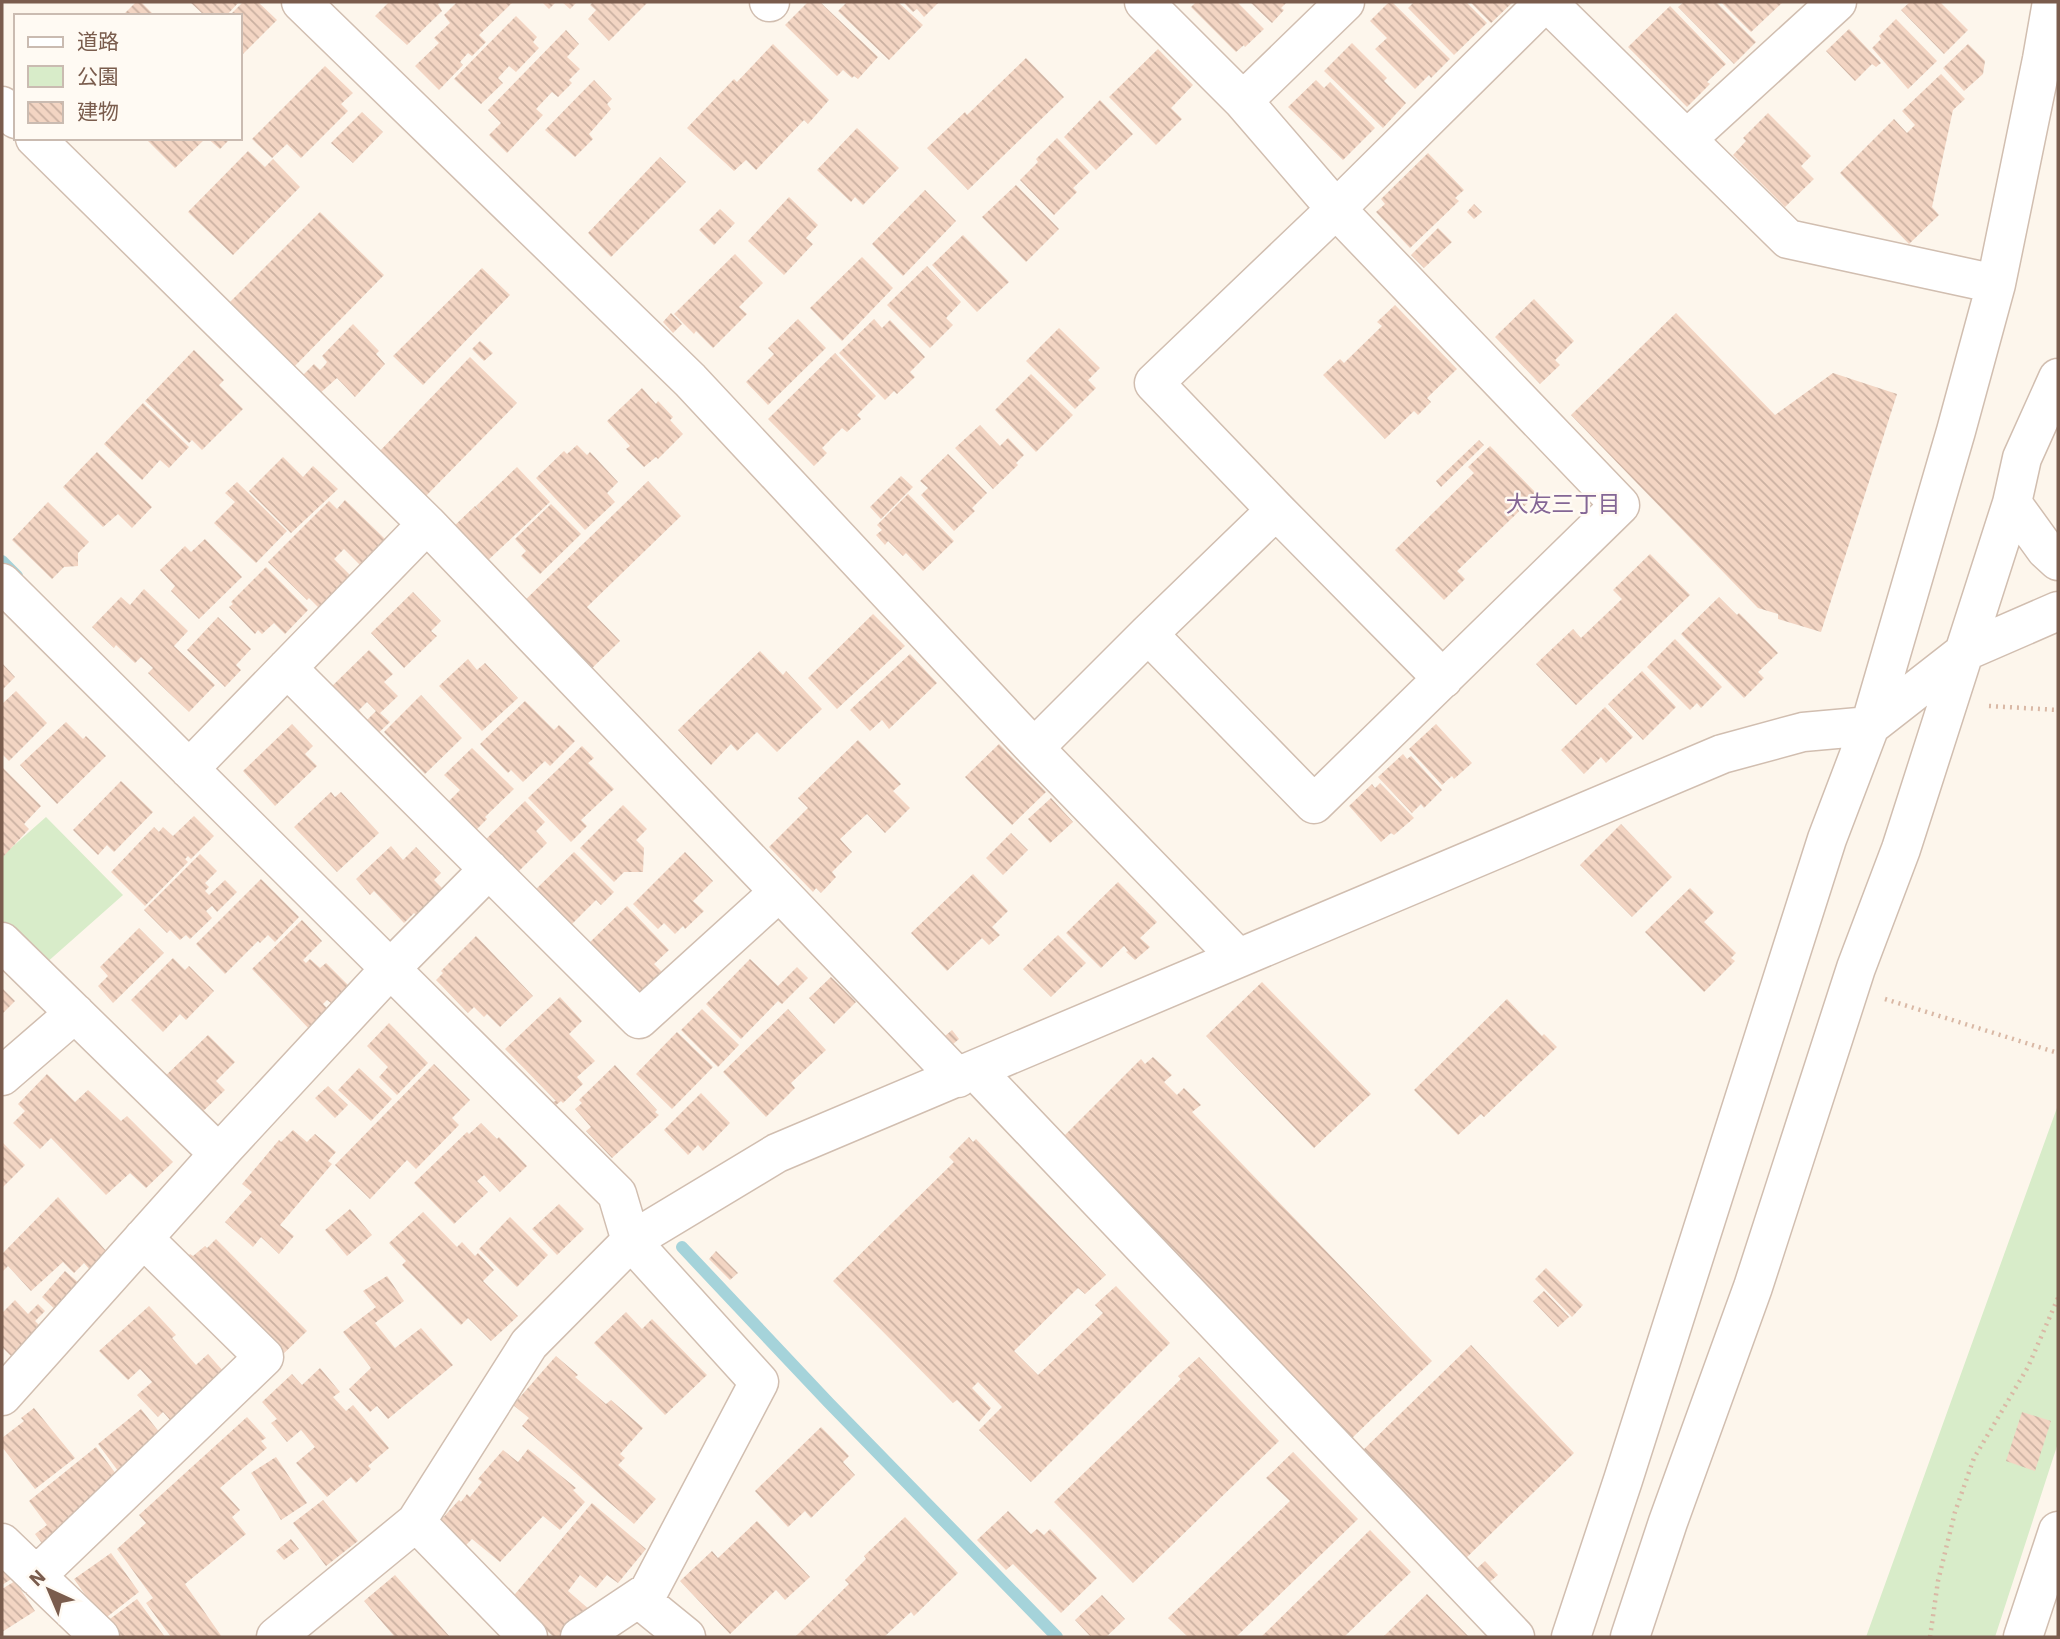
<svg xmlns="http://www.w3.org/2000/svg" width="2060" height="1639" font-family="'IBM Plex Sans','Noto Sans JP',sans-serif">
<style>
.green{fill:#d8ecc9}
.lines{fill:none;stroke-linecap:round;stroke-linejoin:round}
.stream{stroke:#a5d3da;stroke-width:12}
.building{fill:url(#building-back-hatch)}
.minor-casing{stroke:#d1beb0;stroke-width:41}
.path{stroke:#d9b8a5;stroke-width:4.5;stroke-dasharray:2 5;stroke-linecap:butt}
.minor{stroke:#fff;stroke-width:38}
.labels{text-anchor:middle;stroke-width:5;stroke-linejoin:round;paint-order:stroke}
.neighbourhood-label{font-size:23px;fill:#846695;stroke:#fffaf3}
</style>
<defs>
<pattern id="building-back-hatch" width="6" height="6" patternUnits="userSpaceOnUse" patternTransform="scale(1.75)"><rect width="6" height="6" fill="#f3d5c3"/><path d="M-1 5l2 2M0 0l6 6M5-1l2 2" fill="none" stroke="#cab0a1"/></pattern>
</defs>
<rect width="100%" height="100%" fill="#fdf6ec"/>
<path class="green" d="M46,817L123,895L45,964L2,924V856Z
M2058,1105V1443L1995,1637H1866Z"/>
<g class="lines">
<path class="stream" d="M2,561L17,576
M682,1247L829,1403L1057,1637"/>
</g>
<path class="building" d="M136,2H141L155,16H122Z
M190,2H239L226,16H205Z
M243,2H258L277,20L240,57V16H229Z
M389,2H440L438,4L442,11L407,45L375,16Z
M457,2H513L479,35L486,42L472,56L468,53L460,62L463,65L439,90L415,66L439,43L434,38L450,23L444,15Z
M542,2H556L549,9Z
M562,2H577L570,9Z
M593,2H648L609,41L588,19L596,10L590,5Z
M808,2H820L878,57L858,79L854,76L852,78L843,70L837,76L785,25Z
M847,2H898L923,25L889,60L838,11Z
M903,2H939L924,17L917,9L913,12Z
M1196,2H1237L1264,29L1245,47L1244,45L1236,52L1191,7Z
M1250,2H1287L1281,8L1284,10L1272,23Z
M1389,2H1392L1450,59L1431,78L1429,75L1415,89L1375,49L1387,38L1370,21Z
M1414,2H1466L1487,23L1454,55L1408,8Z
M1470,2H1513L1491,23Z
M1684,2H1716L1756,42L1734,64L1678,7Z
M1721,2H1783L1751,32Z
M1910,2H1940L1968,30L1944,54L1901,10Z
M1670,6L1726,64L1707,82L1710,84L1687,107L1628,47Z
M516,16L537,37L533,42L539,48L516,72L509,66L498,78L503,83L481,104L454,79Z
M1896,19L1937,61L1908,89L1872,48L1881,39L1879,36Z
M1849,29L1881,63L1876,67L1872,64L1855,81L1826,51Z
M566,30L579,44L567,57L580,69L569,80L572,83L558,97L552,92L536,109L543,115L507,153L489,135L501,123L488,110Z
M1352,43L1387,78L1384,81L1406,103L1383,128L1324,71Z
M773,44L829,100L808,124L804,120L756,170L746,160L734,171L687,128L734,79L737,82Z
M1968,44L1985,61L1983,74L1964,91L1943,68Z
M1158,49L1193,85L1171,108L1182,119L1156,145L1109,97Z
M1026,58L1064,97L968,190L927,148L965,112L967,115Z
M325,66L353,93L341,104L348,111L301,158L287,144L272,158L252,139Z
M1941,74L1965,99L1953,110L1932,207L1939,215L1909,244L1840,173L1894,119L1907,133L1915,125L1902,111Z
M594,80L612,99L607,104L611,109L589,134L593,139L575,157L545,130Z
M1316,80L1324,88L1330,82L1375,128L1343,160L1288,107Z
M1100,100L1133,134L1096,170L1064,137Z
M362,112L383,132L353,163L331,143Z
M1768,113L1811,156L1801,166L1814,179L1785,207L1733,155L1746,141L1743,138Z
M857,128L899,168L863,205L855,197L851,202L817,170Z
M145,138H206L175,168Z
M207,138H231L220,149Z
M1057,138L1090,172L1073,188L1077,192L1054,215L1020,180L1038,162L1036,159Z
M248,151L265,167L273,159L300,187L233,255L188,212Z
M1428,153L1464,190L1455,198L1459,201L1410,248L1376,212L1385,204L1381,199Z
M660,157L686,182L611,257L588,233Z
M1016,185L1059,229L1026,262L982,217Z
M925,190L956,221L903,276L872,244Z
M789,197L818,225L806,238L813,244L784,275L748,241Z
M1474,204L1482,212L1474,219L1467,212Z
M720,209L735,223L714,245L699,230Z
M320,212L384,275L287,374L222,310Z
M1438,228L1452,242L1424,268L1411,255Z
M963,235L1009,282L977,312L932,265Z
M735,254L763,283L739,307L747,314L713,348L696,331L694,334L674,314Z
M862,257L893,288L842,341L810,308Z
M927,266L961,302L946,318L953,325L930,348L887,305Z
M482,268L510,295L423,385L393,356Z
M1534,299L1574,341L1555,360L1560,365L1540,384L1495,337Z
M1395,305L1457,369L1427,398L1431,402L1418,415L1414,411L1385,439L1323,375L1340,359L1344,363L1382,326L1377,322Z
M671,313L682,324L673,333L663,322Z
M1676,313L1775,415L1833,373L1897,394L1821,632L1778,619V614L1758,608L1571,415Z
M798,319L826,348L768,405L746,382L774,354L768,348Z
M874,319L882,328L890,320L925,357L910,372L915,377L897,394L894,391L885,400L839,353Z
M353,324L379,351L376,354L385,364L355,397L337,378L318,395L303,375L314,364L320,370L325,365L327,362L322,356Z
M1059,328L1100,368L1088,380L1096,388L1075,409L1026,361Z
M480,341L493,353L484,361L472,349Z
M194,350L224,380L219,385L243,409L202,450L192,440L189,443L145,401Z
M835,353L876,396L857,415L861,419L847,432L842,428L822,448L827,453L814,466L768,419Z
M470,357L517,403L423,499L377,454Z
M1031,374L1073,415L1036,452L995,410Z
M642,388L656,404L658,401L673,417L670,420L683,434L658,459L656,457L644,467L626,449L630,446L607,421Z
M143,403L189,447L169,468L160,460L142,480L104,444Z
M980,425L1000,446L1008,438L1024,455L1016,463L1018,465L993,489L955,448Z
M1479,440L1484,445L1441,487L1436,481Z
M577,445L587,455L590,452L618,482L607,493L615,502L585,530L536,478L564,451L567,454Z
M1490,446L1537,494L1457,571L1465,579L1444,600L1395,550L1474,473L1468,467Z
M97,452L152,507L132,528L118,514L103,527L63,487Z
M948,454L987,493L972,508L975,511L954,531L921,495L928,488L920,481Z
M283,457L303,477L313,466L338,489L291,533L249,491Z
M517,467L550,502L484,564L451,529L475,506L482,513L476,506Z
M901,476L913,487L881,519L870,507Z
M648,481L681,516L587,607L620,641L587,673L521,604Z
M237,482L287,531L256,563L214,523L235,502L225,493Z
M908,494L954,541L923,571L906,553L903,556L888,541L885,545L876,535L882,530L877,525Z
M345,500L386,540L361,566L344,549L334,559L352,577L320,609L309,598L307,600L268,562L329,501L337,509Z
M48,502L89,542L78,553V566L64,567L52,579L12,540Z
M551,504L581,534L540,574L521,556L526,551L515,539Z
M205,539L242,577L199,619L171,591L175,586L160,570L185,546L191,552Z
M1650,554L1690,595L1576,705L1536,664L1573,629L1581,638L1622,599L1613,590Z
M266,567L308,610L285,634L274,623L262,634L258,630L255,634L229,607L233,604L231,602Z
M144,589L188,631L174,646L215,685L189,712L148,673L153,668L141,657L135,663L116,645L114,648L92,627L121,597L130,605Z
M413,592L441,621L431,631L437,636L404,668L371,633Z
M1719,597L1737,615L1739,613L1778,653L1758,672L1764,678L1744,698L1681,634Z
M873,614L905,646L837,709L808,678Z
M218,617L251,649L236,665L241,670L225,687L187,650Z
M1675,639L1722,687L1701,708L1697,703L1690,710L1647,667Z
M369,650L393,674L384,682L398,696L380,713L390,722L369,742L357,730L376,711L367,702L359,710L363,715L357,721L327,691Z
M760,651L783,675L786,671L822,709L777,752L757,732L737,751L731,744L711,765L678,730Z
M910,654L937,683L889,729L882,720L870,731L850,710Z
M468,659L477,670L485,663L518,698L482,731L439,686Z
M2,663L15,677L2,690Z
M1642,671L1676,707L1643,740L1608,704Z
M16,691L47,723L9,761L2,754V704Z
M421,695L462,738L425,774L384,732Z
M525,701L554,730L559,725L575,741L550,766L545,761L523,782L511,770L508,773L480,744Z
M1605,707L1633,737L1606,763L1601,757L1584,774L1561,750Z
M66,722L83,739L86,736L106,756L57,804L20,765Z
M292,724L313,746L305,754L317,766L275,806L243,771Z
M1436,724L1472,763L1454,779L1452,776L1442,785L1409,749Z
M858,740L901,784L893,791L910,808L885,833L867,814L840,839L852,852L832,872L836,877L821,893L816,888L813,892L769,847L808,808L798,798Z
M999,744L1046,792L1012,825L965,777Z
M582,746L594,758L588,763L614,789L581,820L587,826L571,842L528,798Z
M472,748L514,789L485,817L487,819L468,838L445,805L460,790L444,775Z
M1403,754L1407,759L1411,756L1442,790L1424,808L1421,804L1412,813L1378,777Z
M2,767L41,806L24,824L29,829L2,858Z
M121,781L153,812L114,852L107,845L98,855L73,830Z
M1380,783L1414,818L1394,835L1391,833L1381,842L1349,806L1372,784L1375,788Z
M331,792L335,797L341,792L379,833L337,872L294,827Z
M1051,798L1073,822L1050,843L1028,819Z
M525,801L545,822L536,831L547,843L518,872L481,844Z
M623,805L647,829L636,840L644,848L643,872H624L614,882L580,848Z
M194,816L214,836L191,859L188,856L185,859L188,862L145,906L111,872L154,827L159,832L163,827L173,836Z
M1621,824L1672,877L1632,917L1580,865Z
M1011,833L1028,850L1003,875L986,858Z
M391,846L403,860L416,847L441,873L434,880L448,894L421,920L414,913L404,923L374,891L370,895L356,879Z
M574,852L614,892L601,905L596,900L558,938L532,893Z
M685,852L713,881L693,901L704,911L685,929L683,926L675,934L664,923L658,929L633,904Z
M200,854L217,871L205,883L209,887L205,891L209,895L225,880L237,892L217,912L212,906L206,911L212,918L190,939L186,935L180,940L170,930L167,933L144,910Z
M973,874L1008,911L992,927L1000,935L989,945L982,938L947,971L911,933Z
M261,879L299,917L275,942L268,935L260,943L258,941L225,974L196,944Z
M1118,882L1157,922L1140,938L1150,947L1135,960L1126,952L1128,951L1124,946L1101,968L1066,933Z
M1690,888L1714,912L1704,922L1736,953L1731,958L1735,961L1704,992L1645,932Z
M627,906L669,950L654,964L662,972L638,996L584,948Z
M302,920L322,941L303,960L306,963L310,959L320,968L326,963L348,985L331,1003L327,1000L323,1004L332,1013L312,1032L252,969Z
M139,928L164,953L113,1003L98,986L108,976L100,967Z
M1058,935L1086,963L1051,997L1023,969Z
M476,936L533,996L500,1027L487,1014L484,1017L474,1007L468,1013L436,980L443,973L441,971Z
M173,958L185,970L189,966L214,991L186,1020L180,1014L163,1032L131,1000Z
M750,959L778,986L797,967L808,978L782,1004L778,1001L741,1039L706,1004Z
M831,977L856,1002L834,1024L809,998Z
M1262,982L1371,1094L1314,1148L1206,1036Z
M2,988L15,1001L2,1014Z
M560,997L582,1021L569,1034L595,1061L577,1077L583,1084L563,1103L561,1101L556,1105L553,1102L556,1101L505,1049Z
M1507,999L1542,1036L1544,1034L1557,1047L1484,1117L1481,1114L1458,1135L1414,1090Z
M702,1009L739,1045L718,1067L681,1030Z
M788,1009L826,1050L791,1083L795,1088L766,1117L723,1072Z
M389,1023L428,1063L397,1095L379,1077L388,1067L367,1046Z
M952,1030L959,1039L946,1050L938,1042Z
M677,1032L713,1067L672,1109L636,1074Z
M208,1035L235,1062L216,1081L225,1090L196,1118L160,1081Z
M1153,1057L1172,1075L1164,1082L1177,1095L1184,1088L1201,1105L1192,1112L1432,1361L1351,1439L1060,1140L1141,1059L1145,1064Z
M434,1064L470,1100L452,1118L459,1125L416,1169L407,1160L370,1199L335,1165Z
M615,1065L657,1110L655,1112L659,1115L612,1158L586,1131L591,1127L575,1109L582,1103L579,1100Z
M359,1068L392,1099L371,1121L338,1090Z
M47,1074L75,1102L88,1090L121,1121L127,1116L173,1162L146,1188L130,1173L106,1195L51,1138L40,1149L13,1123L25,1111L18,1104Z
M328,1086L348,1105L335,1118L315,1098Z
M701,1093L730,1123L703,1151L698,1145L688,1155L664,1130Z
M481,1123L497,1139L499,1137L527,1166L500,1192L484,1175L477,1181L488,1192L454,1224L414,1183L467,1132L469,1134Z
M293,1130L307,1142L315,1134L336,1152L328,1161L332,1164L280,1225L294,1236L279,1254L261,1237L253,1247L225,1222L252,1192L242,1184L279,1140L281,1142Z
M969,1137L973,1142L976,1139L1106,1275L1085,1294L1078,1288L1014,1351L1038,1375L1103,1313L1095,1305L1116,1286L1170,1343L1031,1482L979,1430L1002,1407L978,1382L972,1388L991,1408L979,1422L957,1400L953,1403L833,1281L954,1162L949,1157Z
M2,1142L25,1165L2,1188Z
M58,1197L108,1253L90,1270L84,1263L74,1273L63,1262L31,1291L8,1266L2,1272V1254Z
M559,1204L584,1229L557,1255L532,1229Z
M350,1209L372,1235L347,1256L325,1230Z
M423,1212L457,1247L462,1242L475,1256L478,1253L494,1270L483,1281L518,1316L491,1341L468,1318L461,1325L402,1265L406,1261L389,1243Z
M510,1217L548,1255L517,1287L479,1249Z
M216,1239L307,1331L276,1361L177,1268L190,1254L193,1256L205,1246L207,1248Z
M716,1251L738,1273L730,1280L709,1259Z
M1546,1268L1583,1305L1572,1317L1535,1279Z
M65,1271L88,1291L63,1317L42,1297Z
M387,1276L404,1301L375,1323L395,1348L421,1328L453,1365L388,1419L377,1406L370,1412L349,1389L371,1368L343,1332L376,1307L363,1291Z
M1544,1291L1569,1317L1558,1327L1533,1301Z
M15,1300L28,1314L38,1304L45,1311L35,1321L51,1337L23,1368L2,1347V1313Z
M149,1306L176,1335L172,1338L196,1365L208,1354L239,1389L183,1448L163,1426L171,1421L163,1412L158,1417L137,1395L152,1382L140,1369L128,1380L99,1351Z
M626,1312L642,1329L652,1319L707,1375L665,1415L594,1343Z
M1471,1345L1574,1453L1464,1560L1360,1453Z
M556,1356L578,1375L575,1377L606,1404L611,1400L643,1428L620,1454L625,1458L618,1465L656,1499L634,1524L522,1426L529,1418L513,1405Z
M1199,1357L1279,1441L1133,1583L1054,1502L1181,1379L1178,1376Z
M320,1368L340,1392L333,1397L346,1411L353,1405L389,1448L368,1466L371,1469L356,1483L351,1477L327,1497L296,1463L315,1447L301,1430L287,1442L271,1423L277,1419L262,1402L292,1374L302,1385Z
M34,1408L75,1458L35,1489L2,1447V1438L24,1421L21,1418Z
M141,1409L171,1447L127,1483L98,1444Z
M2022,1412L2051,1421L2035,1471L2006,1461Z
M247,1417L266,1438L261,1441L267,1448L220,1488L240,1510L232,1517L246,1534L185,1584L222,1637H171L146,1603L153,1598L117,1549L146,1523L139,1515Z
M821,1427L849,1456L843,1462L855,1475L811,1518L805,1511L788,1527L755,1491Z
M96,1447L116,1474L50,1554L35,1534L47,1525L29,1501Z
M528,1449L576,1488L573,1490L585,1502L560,1530L543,1516L500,1562L472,1539L465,1546L438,1523L459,1500L461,1502L467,1494L470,1497L482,1482L478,1479L503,1450L518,1462Z
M1293,1452L1358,1519L1236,1637H1188L1168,1618L1290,1501L1266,1478Z
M276,1457L307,1503L281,1520L251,1473Z
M323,1500L358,1541L326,1566L293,1523Z
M592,1503L646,1549L618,1583L607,1575L596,1588L580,1575L568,1591L590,1610L567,1637H554L510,1600Z
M1008,1511L1031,1534L1037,1529L1044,1535L1050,1529L1097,1578L1061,1613L1013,1564L1006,1570L977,1540Z
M905,1517L958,1573L914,1616L911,1612L884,1637H798L796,1636L849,1584L845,1580L866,1559L864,1556Z
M757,1521L810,1577L785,1600L776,1590L730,1634L680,1581L712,1551L718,1558Z
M1370,1530L1411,1572L1344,1637H1261Z
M291,1539L299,1549L284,1560L276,1551Z
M111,1553L139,1592L103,1620L74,1579Z
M2,1554L16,1576L2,1585Z
M1485,1561L1498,1575L1486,1585L1474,1571Z
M395,1575L450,1637H395L364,1601Z
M15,1581L35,1611L2,1632V1589Z
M1427,1594L1469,1637H1383Z
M1102,1595L1125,1619L1106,1637H1091L1075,1620Z
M137,1599L165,1637H101L95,1630Z"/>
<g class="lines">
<defs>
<path id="minor" d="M301,2L690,380L1034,748L1238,958
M769,2H770
M1144,2L1243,101L1345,2
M1547,2L1788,239L1996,284
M2,106L16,119
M35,138L427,524L958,1078
M1687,139L1837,2
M2012,503L2046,550L2058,561
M2,583L617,1194L631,1241L759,1382L643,1602L686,1637
M1148,634L1314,804L1620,505L1336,209L1243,101
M287,668L639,1019L779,892
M1443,679L1276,510L1154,383L1336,209L1545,2
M1034,748L1148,634L1276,510
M189,769L427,524
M2,942L219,1154
M975,1070L1515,1637
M2,1076L75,1013
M2,1396L225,1147L390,969L489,869
M416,1522L528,1637
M2,1543L100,1637
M36,1576L264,1357L143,1238
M276,1637L416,1522L529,1344L631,1241L777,1153L1722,754L1803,732L1870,726L1966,651L2058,611
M580,1637L649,1591
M1571,1637L1623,1480L1827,839L1870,726L1956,431L1996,284L2042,59L2052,2
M1630,1637L1668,1522L1753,1287L1856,968L1901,849L2012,503L2022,458L2058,378
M2023,1637L2058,1531"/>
</defs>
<use href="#minor" class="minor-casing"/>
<path class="path" d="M1989,706L2058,710
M1885,999L2058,1053
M1930,1637L1938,1581L1955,1512L1974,1458L2028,1367L2058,1298"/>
<use href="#minor" class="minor"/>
</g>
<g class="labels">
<g class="neighbourhood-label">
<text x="1563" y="512">大友三丁目</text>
</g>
</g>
<rect width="2060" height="1639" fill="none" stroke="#7a5c4d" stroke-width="7"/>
<rect x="14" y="14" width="228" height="126" fill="#fffaf3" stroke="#cabbb1" stroke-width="2"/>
<rect x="28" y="37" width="35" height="10" fill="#ffffff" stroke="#cabbb1" stroke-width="2"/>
<text x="77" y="49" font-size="21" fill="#7a5c4d">道路</text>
<rect x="28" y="66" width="35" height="21" fill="#d8ecc9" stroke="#cabbb1" stroke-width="2"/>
<text x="77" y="84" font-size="21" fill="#7a5c4d">公園</text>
<rect x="28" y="102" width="35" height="21" fill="url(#building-back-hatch)" stroke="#cabbb1" stroke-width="2"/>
<text x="77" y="119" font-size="21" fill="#7a5c4d">建物</text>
<g transform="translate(49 1590) rotate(316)" stroke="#fffaf3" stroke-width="5" paint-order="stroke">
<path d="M0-5L12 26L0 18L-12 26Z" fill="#7a5c4d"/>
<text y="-10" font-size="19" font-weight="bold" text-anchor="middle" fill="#7a5c4d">N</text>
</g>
</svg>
